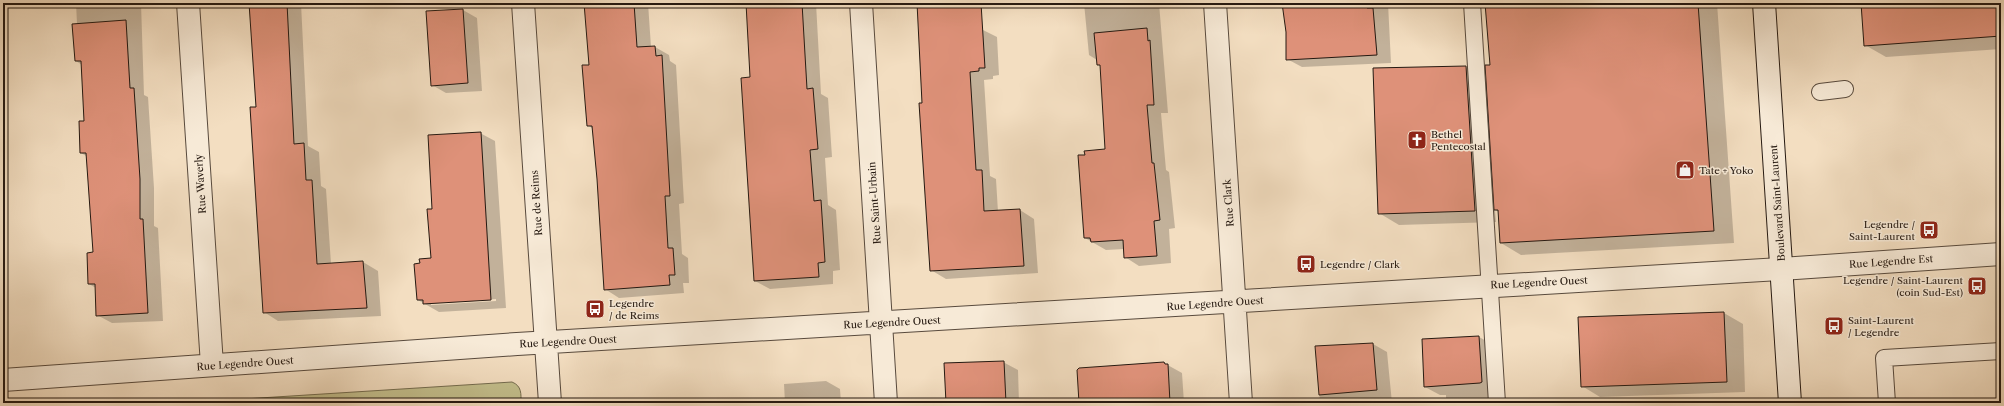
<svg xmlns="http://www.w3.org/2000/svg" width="2004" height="406" font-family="'Libre Caslon Text',serif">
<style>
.green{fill:#c3bf8d;stroke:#746c4f}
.shadow{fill:#0003;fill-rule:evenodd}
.building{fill:#de9179;stroke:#251911}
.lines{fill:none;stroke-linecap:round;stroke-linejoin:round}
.service-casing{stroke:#584a3d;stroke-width:18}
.minor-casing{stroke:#584a3d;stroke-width:24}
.secondary-casing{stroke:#251911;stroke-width:24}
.service{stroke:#f7ead7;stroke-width:16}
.minor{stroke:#f7ead7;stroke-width:22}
.secondary{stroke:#f7ead7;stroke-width:22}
.labels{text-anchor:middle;stroke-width:3;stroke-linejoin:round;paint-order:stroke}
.poi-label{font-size:10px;fill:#251911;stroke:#f7ead7;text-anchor:start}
.street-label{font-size:10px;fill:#251911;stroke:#f7ead7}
</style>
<rect width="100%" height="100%" fill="#f3dec1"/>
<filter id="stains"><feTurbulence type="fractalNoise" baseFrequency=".005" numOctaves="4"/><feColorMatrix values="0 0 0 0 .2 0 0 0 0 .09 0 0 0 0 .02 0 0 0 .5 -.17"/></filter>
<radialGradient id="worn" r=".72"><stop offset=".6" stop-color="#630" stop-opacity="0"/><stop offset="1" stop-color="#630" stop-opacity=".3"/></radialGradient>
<path class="green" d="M512,382C522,386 521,394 521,403H181Z"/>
<path class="shadow" d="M76,3H141L144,95L148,97L154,188V226L158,228L163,321L112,323L97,315L96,288L89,284L94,253L88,157L81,153L86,122L82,65L76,61L77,24Z
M250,3H301L308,146L319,152L321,186L326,189L331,264L363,262L378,271L381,316L278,321L264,312L257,108Z
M585,3H648L651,47H655L669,55L670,61L676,65L684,203L679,204L682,254L688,258L689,283H683L684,293L619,298L605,289L598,179L593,129L588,125L590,66Z
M747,3H816L821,94L828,98L832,157L825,158L828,205L836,210L840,270L833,271V284L770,289L755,281L751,78Z
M914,3H975L981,29L997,37L999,75L993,76V79L984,80L990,176L996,179L998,212L1020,210L1034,219L1038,273L946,279L931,270L918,6Z
M1084,3H1159L1168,113H1161L1166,170L1169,172L1175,228L1169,229L1171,263L1139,266L1125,257L1124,249L1106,250L1085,238L1106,150L1101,66L1098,64L1097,60L1089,55Z
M1284,3H1388L1391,63L1302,67L1287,59V32Z
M1486,3H1717L1734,243L1521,255L1501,243L1499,212L1495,210L1496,222L1399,225L1379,213L1374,69L1466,67L1487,79L1491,66Z
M1862,3H2001V49L1886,57L1865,45Z
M463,10L477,18L482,91L446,93L432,85Z
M480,133L495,141L506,308L439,312L418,300L421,264L432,259ZM496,299V301L431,305V303Z
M1724,313L1743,324L1745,392L1600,397L1582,386Z
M1479,337L1494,345L1497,403H1446V395H1440L1425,387Z
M1373,344L1387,352L1392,403H1320L1316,347Z
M1003,362L1018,370L1019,403H947Z
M1164,363L1182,373L1184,403H1080Z
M826,381L840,389L841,403H785L784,384Z"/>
<path class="building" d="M249,3H287L294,144L304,143L306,180H312L317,264L363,261L367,308L263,313L250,107H256Z
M584,3H634L637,47L655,46L656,56L662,55L670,196H665L668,248H673L675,275H669L670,285L604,290L597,179L592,126H587L582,65H589Z
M746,3H802L807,89L813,88L818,149L810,150L814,201L821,200L825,262L818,263L819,277L754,281L741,78L750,77Z
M917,3H981L985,68H979V71L970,72L976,170H982L984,211L1020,209L1024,266L930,271L919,103H922Z
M1282,3H1367V8H1373L1377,55L1286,60V32Z
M1485,3H1698L1714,231L1500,243L1498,210H1494L1485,65H1490Z
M1861,3H2001V36L1864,46Z
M463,9L468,83L431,86L426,11Z
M126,20L130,88H134L140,179V219H143L148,313L96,316L95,284H88L87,253L93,252L86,153H80L79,121H84L81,61H75L72,24Z
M1147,28L1148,41L1150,40L1154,105H1147L1152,163H1154L1160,220L1154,221L1157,256L1124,258L1123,240L1091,242L1090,238H1084L1078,155H1085L1084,151L1105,149L1100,65H1097L1094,33Z
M1466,66L1475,211L1378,214L1373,68Z
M481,132L491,300L423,304V300H417L414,264L420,263L419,259L431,258L427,209H432L428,135Z
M1724,312L1727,382L1581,387L1578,317Z
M1479,336L1482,382L1480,383L1424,387L1422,339Z
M1373,343L1377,390L1319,395L1315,346Z
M1004,361L1006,403H946L944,363Z
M1164,362L1165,364H1168L1170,403H1079L1077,370L1079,368Z"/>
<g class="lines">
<defs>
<path id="service" d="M1472,3L1497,403
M1820,92L1845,89
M1887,403L1884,358L2001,351"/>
<path id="minor" d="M188,3L212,365
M523,3L550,403
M861,3L886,403
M1215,3L1241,403
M3,380L517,344L1781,269L2001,254"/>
<path id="secondary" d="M1764,3L1790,403"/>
</defs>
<use href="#service" class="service-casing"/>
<use href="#minor" class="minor-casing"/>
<use href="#secondary" class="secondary-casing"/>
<use href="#service" class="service"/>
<use href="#minor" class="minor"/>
<use href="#secondary" class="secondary"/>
</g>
<defs>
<symbol id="church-square" viewBox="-11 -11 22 22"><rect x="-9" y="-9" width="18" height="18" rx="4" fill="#8f2418" stroke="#f7ead7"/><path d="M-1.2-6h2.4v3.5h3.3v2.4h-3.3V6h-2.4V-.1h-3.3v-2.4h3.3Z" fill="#fff"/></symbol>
<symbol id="shop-square" viewBox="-11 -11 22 22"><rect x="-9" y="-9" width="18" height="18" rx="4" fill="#8f2418" stroke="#f7ead7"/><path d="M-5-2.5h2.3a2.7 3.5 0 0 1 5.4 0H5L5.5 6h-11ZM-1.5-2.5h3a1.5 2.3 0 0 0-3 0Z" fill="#fff"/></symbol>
<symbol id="bus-square" viewBox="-11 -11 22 22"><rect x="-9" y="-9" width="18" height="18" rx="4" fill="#8f2418" stroke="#f7ead7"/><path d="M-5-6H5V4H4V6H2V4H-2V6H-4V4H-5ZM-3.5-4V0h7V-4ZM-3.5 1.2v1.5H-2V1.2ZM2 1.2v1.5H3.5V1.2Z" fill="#fff"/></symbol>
</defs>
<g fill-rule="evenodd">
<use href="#church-square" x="1406" y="129" width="22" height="22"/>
<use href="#shop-square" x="1674" y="159" width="22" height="22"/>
<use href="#bus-square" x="1918" y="219" width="22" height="22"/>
<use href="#bus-square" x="1295" y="253" width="22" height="22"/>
<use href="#bus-square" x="1966" y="275" width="22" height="22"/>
<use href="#bus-square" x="584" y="298" width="22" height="22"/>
<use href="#bus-square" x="1823" y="315" width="22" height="22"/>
</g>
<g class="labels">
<g class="poi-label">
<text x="1431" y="138">Bethel<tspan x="1431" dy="12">Pentecostal</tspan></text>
<text x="1699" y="174">Tate + Yoko</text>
<text x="1915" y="228" text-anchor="end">Legendre /<tspan x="1915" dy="12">Saint-Laurent</tspan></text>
<text x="1320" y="268">Legendre / Clark</text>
<text x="1963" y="284" text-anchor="end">Legendre / Saint-Laurent<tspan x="1963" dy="12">(coin Sud-Est)</tspan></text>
<text x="609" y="307">Legendre<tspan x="609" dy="12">/ de Reims</tspan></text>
<text x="1848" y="324">Saint-Laurent<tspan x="1848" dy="12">/ Legendre</tspan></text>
</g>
<g class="street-label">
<text transform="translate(200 184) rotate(-94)" y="4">Rue Waverly</text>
<text transform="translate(536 203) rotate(-94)" y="4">Rue de Reims</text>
<text transform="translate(874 203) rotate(-94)" y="4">Rue Saint-Urbain</text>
<text transform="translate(1228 203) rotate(-94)" y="4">Rue Clark</text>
<text transform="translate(1777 203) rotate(-94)" y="4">Boulevard Saint-Laurent</text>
<text transform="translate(1891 261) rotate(-4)" y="4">Rue Legendre Est</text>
<text transform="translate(1539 282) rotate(-3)" y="4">Rue Legendre Ouest</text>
<text transform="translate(1215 303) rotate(-4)" y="4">Rue Legendre Ouest</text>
<text transform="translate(892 322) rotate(-3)" y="4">Rue Legendre Ouest</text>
<text transform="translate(568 341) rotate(-3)" y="4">Rue Legendre Ouest</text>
<text transform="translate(245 363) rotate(-4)" y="4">Rue Legendre Ouest</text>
</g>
</g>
<rect width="2004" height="406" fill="none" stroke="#f3dec1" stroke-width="16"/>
<rect x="4" y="4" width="1996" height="398" fill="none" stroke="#251911" stroke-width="2"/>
<rect x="8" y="8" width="1988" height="390" fill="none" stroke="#251911"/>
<rect width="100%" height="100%" filter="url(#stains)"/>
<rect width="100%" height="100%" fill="url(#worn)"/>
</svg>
